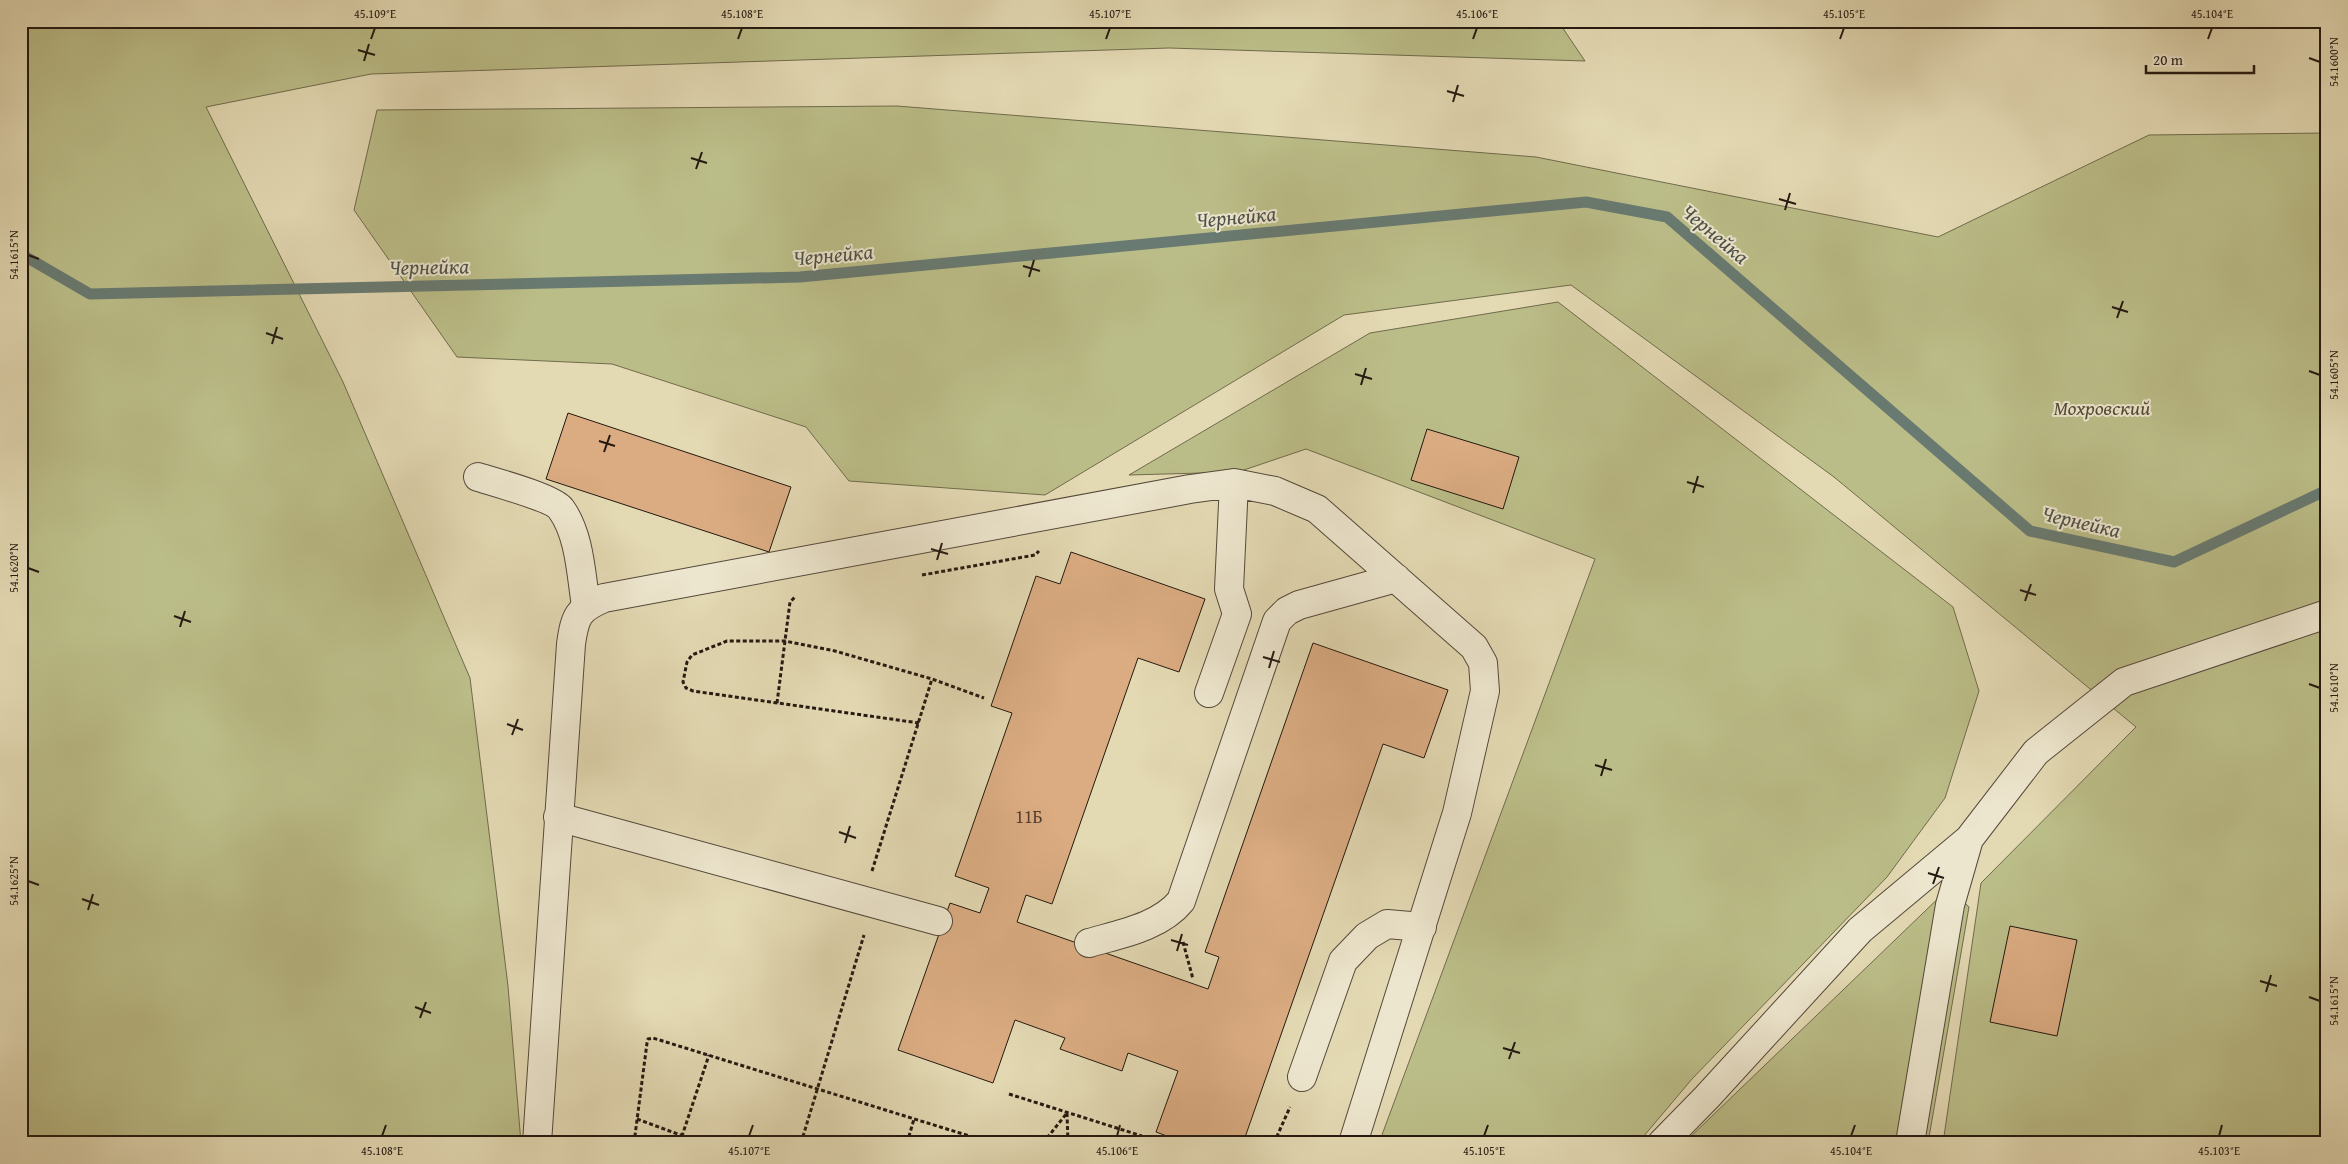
<svg xmlns="http://www.w3.org/2000/svg" width="2348" height="1164" font-family="'Gentium Book Plus',serif">
<style>
.green{fill:#bbbd88;stroke:#706b4c}
.lines{fill:none;stroke-linecap:round;stroke-linejoin:round}
.stream{stroke:#687a71;stroke-width:11}
.building{fill:#dbac82;stroke:#241911}
.minor-casing{stroke:#54493a;stroke-width:30}
.path{stroke:#241911;stroke-width:3;stroke-dasharray:4 2.5;stroke-linecap:butt}
.minor{stroke:#ede6ce;stroke-width:28}
.ticks{fill:none;stroke:#241911;stroke-width:2}
.labels{text-anchor:middle;stroke-width:4;stroke-linejoin:round;paint-order:stroke}
.number-label{font-size:18px;fill:#523e2d}
.park-label{font-size:20px;font-style:italic;fill:#514a35;stroke:#ede6ce}
.water-label{font-size:21px;font-style:italic;fill:#4c5149;stroke:#ede6ce}
.neatline{fill:none;stroke:#241911;stroke-width:2}
.ticks-label{font-size:12px;text-anchor:middle;fill:#241911}
</style>
<rect width="100%" height="100%" fill="#e3d9b3"/>
<filter id="stains"><feTurbulence type="fractalNoise" baseFrequency=".004" numOctaves="4"/><feColorMatrix values="0 0 0 0 .2 0 0 0 0 .09 0 0 0 0 .02 0 0 0 .5 -.17"/></filter>
<radialGradient id="worn" r=".72"><stop offset=".6" stop-color="#630" stop-opacity="0"/><stop offset="1" stop-color="#630" stop-opacity=".3"/></radialGradient>
<path class="green" d="M21,21H1558L1585,61L1169,48L371,74L206,107L343,382L470,678L508,986L521,1143H21Z
M897,106L1536,157L1938,237L2149,135L2327,133V1143H1943L1981,883L2136,727L1834,477L1571,285L1344,315L1045,495L849,481L806,427L612,364L457,357L354,210L377,110Z
M1558,302L1953,607L1979,691L1945,798L1887,877L1692,1079L1638,1143H1379L1595,559L1306,449L1238,472L1129,475L1370,333Z
M1949,888L1969,907L1928,1143H1684Z"/>
<g class="lines">
<path class="stream" d="M21,254L90,294L800,277L1586,202L1667,217L2030,531L2174,562L2327,490"/>
</g>
<path class="building" d="M568,413L791,487L769,552L546,479Z
M1427,429L1519,457L1503,509L1411,480Z
M1071,552L1205,599L1179,672L1138,658L1052,904L1026,895L1017,922L1208,989L1219,957L1205,952L1313,643L1448,690L1424,758L1383,744L1243,1143H1186L1156,1132L1178,1071L1128,1053L1122,1071L1060,1049L1065,1038L1015,1020L993,1083L898,1050L950,903L980,913L989,888L955,876L1012,713L991,706L1036,576L1060,584Z
M2010,926L2077,940L2057,1036L1990,1022Z"/>
<g class="lines">
<defs>
<path id="minor" d="M478,477C494,482 553,498 561,509C580,535 581,575 586,606
M1209,693L1237,614L1229,589L1234,483
M558,817L938,921
M1089,943C1120,934 1160,927 1181,901L1277,621L1287,611L1299,605L1396,578
M1302,1077L1343,961L1367,936L1387,924L1422,927
M537,1143L571,644C575,616 578,609 604,598L1190,489L1234,483L1275,491L1317,509L1474,647L1483,663L1485,691L1457,813L1353,1143
M1662,1143L1707,1097L1860,930L1969,839
M1910,1143L1950,905L1969,839L2036,752L2124,682L2327,614"/>
</defs>
<use href="#minor" class="minor-casing"/>
<path class="path" d="M922,575L1035,555L1039,551
M777,703L790,602L795,597
M919,723L693,691L686,688L683,682L687,662L692,655L727,641H785L835,651L932,679L984,698
M872,871L932,679
M1183,942L1193,979
M1009,1094L1142,1136
M1067,1113L1068,1143
M637,1119L702,1143
M634,1143L647,1043L648,1039L653,1038L992,1143
M683,1143L682,1136L709,1055
M801,1143L864,935
M907,1143L914,1119
M1043,1143L1067,1113
M1274,1143L1290,1107"/>
<use href="#minor" class="minor"/>
</g>
<path class="ticks" d="M371,39L375,28M738,39L742,28M1106,39L1110,28M1473,39L1477,28M1840,39L1844,28M2208,39L2212,28M358,50L375,55M2309,58L2320,62M364,61L369,44M1447,91L1464,96M1453,102L1458,85M691,158L707,163M696,169L702,152M1779,199L1796,204M1785,210L1790,193M28,255L39,259M1023,266L1040,271M1029,277L1034,260M2112,307L2128,312M2117,318L2123,301M266,333L283,339M272,344L277,327M2309,371L2320,375M1355,374L1372,379M1361,385L1366,368M599,441L615,446M604,452L610,435M1687,482L1704,487M1693,493L1698,476M931,549L948,554M937,560L942,543M28,568L39,572M2020,590L2036,595M2025,601L2031,584M174,616L191,622M180,627L185,611M1263,657L1280,662M1269,668L1274,651M2309,684L2320,688M507,724L523,730M512,735L518,719M1595,765L1612,770M1601,776L1606,759M839,832L856,838M845,843L850,826M1928,873L1944,878M28,881L39,885M1933,884L1939,867M82,899L99,905M88,910L93,894M1171,940L1188,945M1177,951L1182,934M2260,981L2277,986M2266,992L2271,975M2309,997L2320,1001M415,1007L431,1013M420,1018L426,1002M1503,1048L1520,1053M1509,1059L1515,1042M382,1136L386,1125M749,1136L753,1125M1117,1136L1120,1125M1484,1136L1488,1125M1851,1136L1855,1125M2219,1136L2222,1125"/>
<g class="labels">
<g class="number-label">
<text x="1029" y="823">11Б</text>
</g>
<g class="park-label">
<text x="2102" y="415">Мохровский</text>
</g>
<g class="water-label">
<text transform="translate(1236 217) rotate(-5)" y="7">Чернейка</text>
<text transform="translate(1715 234) rotate(40)" y="7">Чернейка</text>
<text transform="translate(833 255) rotate(-5)" y="7">Чернейка</text>
<text transform="translate(429 267) rotate(-1)" y="7">Чернейка</text>
<text transform="translate(2081 522) rotate(13)" y="7">Чернейка</text>
</g>
</g>
<rect width="2348" height="1164" fill="none" stroke="#e3d9b3" stroke-width="55"/>
<path d="M2146 65v8h108v-8" fill="none" stroke="#241911" stroke-width="2.5"/>
<text x="2153" y="65" font-size="15" fill="#241911" stroke="#ede6ce" stroke-width="4" paint-order="stroke">20 m</text>
<rect x="28" y="28" width="2292" height="1108" class="neatline"/>
<g class="ticks-label">
<text x="375" y="18">45.109°E</text>
<text x="742" y="18">45.108°E</text>
<text x="1110" y="18">45.107°E</text>
<text x="1477" y="18">45.106°E</text>
<text x="1844" y="18">45.105°E</text>
<text x="2212" y="18">45.104°E</text>
<text transform="translate(2334 62) rotate(-90)" y="4">54.1600°N</text>
<text transform="translate(14 255) rotate(-90)" y="4">54.1615°N</text>
<text transform="translate(2334 375) rotate(-90)" y="4">54.1605°N</text>
<text transform="translate(14 568) rotate(-90)" y="4">54.1620°N</text>
<text transform="translate(2334 688) rotate(-90)" y="4">54.1610°N</text>
<text transform="translate(14 881) rotate(-90)" y="4">54.1625°N</text>
<text transform="translate(2334 1001) rotate(-90)" y="4">54.1615°N</text>
<text x="382" y="1155">45.108°E</text>
<text x="749" y="1155">45.107°E</text>
<text x="1117" y="1155">45.106°E</text>
<text x="1484" y="1155">45.105°E</text>
<text x="1851" y="1155">45.104°E</text>
<text x="2219" y="1155">45.103°E</text>
</g>
<rect width="100%" height="100%" filter="url(#stains)"/>
<rect width="100%" height="100%" fill="url(#worn)"/>
</svg>
